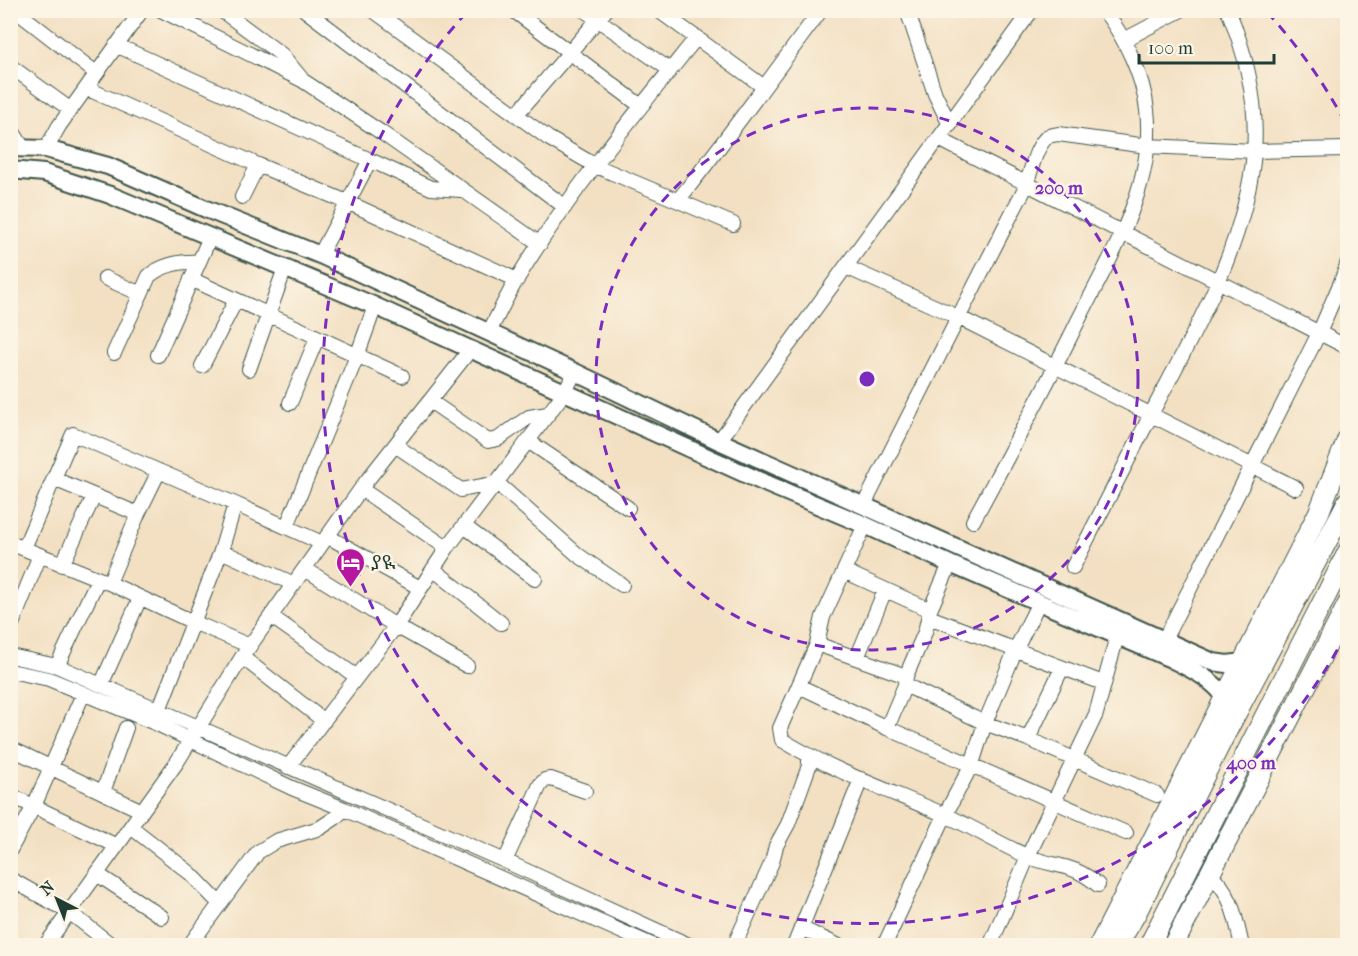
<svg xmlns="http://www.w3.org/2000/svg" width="1358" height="956" font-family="'IM FELL French Canon','Noto Serif Ethiopic',serif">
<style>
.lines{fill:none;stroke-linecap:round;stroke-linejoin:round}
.minor-casing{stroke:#3f5549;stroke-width:16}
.major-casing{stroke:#3f5549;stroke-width:20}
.highway-casing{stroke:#3f5549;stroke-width:22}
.minor{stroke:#fff;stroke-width:14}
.major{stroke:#fff;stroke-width:16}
.highway{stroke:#fff;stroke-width:20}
.ring{fill:none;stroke:#7b2cbf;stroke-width:3;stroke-dasharray:10 8}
.labels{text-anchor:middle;stroke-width:5;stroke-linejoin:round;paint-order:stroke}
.poi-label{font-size:20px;fill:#1f3d34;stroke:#fcf5e5;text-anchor:start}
.centre{fill:#7b2cbf;stroke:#fcf5e5;stroke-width:3}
.ring-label{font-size:18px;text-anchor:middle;font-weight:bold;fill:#7b2cbf;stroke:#fcf5e5;stroke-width:5;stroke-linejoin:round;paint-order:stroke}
</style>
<rect width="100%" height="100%" fill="#fcf5e5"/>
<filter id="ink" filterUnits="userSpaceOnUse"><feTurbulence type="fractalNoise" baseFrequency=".0167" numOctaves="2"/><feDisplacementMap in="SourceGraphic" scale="12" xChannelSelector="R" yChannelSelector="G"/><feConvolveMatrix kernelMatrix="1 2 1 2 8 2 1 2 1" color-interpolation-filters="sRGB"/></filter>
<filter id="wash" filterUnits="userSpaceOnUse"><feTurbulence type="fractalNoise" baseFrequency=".008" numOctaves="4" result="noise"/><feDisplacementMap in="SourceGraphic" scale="24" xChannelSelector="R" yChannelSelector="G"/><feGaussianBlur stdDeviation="1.35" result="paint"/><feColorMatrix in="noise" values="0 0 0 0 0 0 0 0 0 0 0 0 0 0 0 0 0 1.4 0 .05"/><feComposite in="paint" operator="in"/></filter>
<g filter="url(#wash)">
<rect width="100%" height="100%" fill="#f3e0c3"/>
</g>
<g filter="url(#ink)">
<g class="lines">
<defs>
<path id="minor" d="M15,10L96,73
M161,10L302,80L382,133L540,244
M221,10L282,55L301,78
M305,10L565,207
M373,10L548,138L596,166L733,224
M513,10L641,106
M584,10L670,70
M658,10L764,87
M907,10L935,94L950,125
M1124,40L1181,10
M116,45L370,160L320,255
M10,66L71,110
M86,88L258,165L347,202L517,280
M516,115L606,10
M10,127L23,148
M939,139L1343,345
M46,149L59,126L142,10
M370,160L431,188L461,190
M242,197L258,165
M679,199C728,138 774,73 821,10
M846,267L958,317L1296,488
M105,278L141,294
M191,279L402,376
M489,332C498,315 507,296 517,279C569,193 634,115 697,37
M114,353L149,276C164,264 180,261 199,262
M158,355L210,237
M202,366L236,300
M249,369L285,268
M430,401L488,441L498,439L529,417L548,414
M290,403L317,338
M528,441L628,508
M719,441L1032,10
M395,445L461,490L497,483L578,555L622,585
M54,479L138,514
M361,489L447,548
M235,504L322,543
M864,505C916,401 968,297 1022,194C1032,176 1032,150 1048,136L1058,134L1147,146L1254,151L1348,149
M973,521C1009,454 1046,387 1079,319C1111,255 1156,185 1147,110C1143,75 1125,38 1104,10
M865,525L823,617L817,644L780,728L782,740C833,771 890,791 945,815C973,827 999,844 1027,856C1055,868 1072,862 1098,885
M287,526L357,356L375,306
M464,526L535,579
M327,536L420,588
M10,543L109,583L193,622L250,646
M24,548L73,434L235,504L221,551L159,710
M221,551L294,584
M62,565L94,496
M1073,567C1101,512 1130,456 1158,401C1199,324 1246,241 1254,152C1258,102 1247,56 1228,10
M305,569L396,626L467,666
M433,569L501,623
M844,571L930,610
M109,583L138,514L159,471
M272,617L357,677
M929,617L1103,683
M10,629L40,555
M1164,640L1319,333L1341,282L1348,262
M817,644L906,676
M10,656L57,666L159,710L505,861L691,946
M242,657L324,721
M857,658L885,590
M57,666L98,579
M10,671L49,679L155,723L292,788L344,809L654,946
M101,685L140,598
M905,685L985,723L1028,739L1157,795
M799,686L887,728L1126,833
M887,728L905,685L906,676L925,632L930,610L950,564
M1028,739L1062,668
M10,748L142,811
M288,767L396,626L447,548L564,393L575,372
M103,792L126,728
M10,795L117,846
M131,827L190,873L219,903
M10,850L34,806L83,694
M505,861L540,785L545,780L551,779L585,791
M97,874L162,917
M1209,874C1232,890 1236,921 1242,946
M10,879L69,912L113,946
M801,928L839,946
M45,946L177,762L242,657L365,483L470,350
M189,946L258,852L276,841L320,828L335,818L344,809
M734,946L772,862L776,846L788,824L809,766V757
M794,946L861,779
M884,946L945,815L972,764L985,723L1015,651L1039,602
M990,946L1028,856L1096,714L1117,636"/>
<path id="major" d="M10,148L46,149L108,166L206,209L320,255L575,372L719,441L1213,662L1227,664L1244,662
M10,170L44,173L110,195L375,306L767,484L865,525L950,564L1171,659C1193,670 1211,678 1226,698"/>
<path id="highway" d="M1099,946L1319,512L1348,438
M1117,946L1136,913L1224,736L1348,501
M1149,946L1348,552
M1173,946L1348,604"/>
</defs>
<use href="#minor" class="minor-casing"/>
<use href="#major" class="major-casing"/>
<use href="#highway" class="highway-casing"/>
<use href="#minor" class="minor"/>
<use href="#major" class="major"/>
<use href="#highway" class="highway"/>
</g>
</g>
<g class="ring">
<circle cx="867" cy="379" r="271"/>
<path d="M1346 634A543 543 0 1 1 467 12M1267 12A543 543 0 0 1 1346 124"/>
</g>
<defs>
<symbol id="hotel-pin" viewBox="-11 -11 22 30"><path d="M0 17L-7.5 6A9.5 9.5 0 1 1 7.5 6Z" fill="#b5179e" stroke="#fcf5e5"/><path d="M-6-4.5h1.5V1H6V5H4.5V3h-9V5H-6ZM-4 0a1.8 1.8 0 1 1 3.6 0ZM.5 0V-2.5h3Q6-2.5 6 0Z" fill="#fff"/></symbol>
</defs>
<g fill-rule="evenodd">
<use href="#hotel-pin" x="334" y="546" width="33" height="45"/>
</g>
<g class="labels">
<g class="poi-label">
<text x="371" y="569">ያዪ</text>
</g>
</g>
<circle cx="867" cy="379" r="9" class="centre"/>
<g class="ring-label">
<text x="1059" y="194">200 m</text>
<text x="1251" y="769">400 m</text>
</g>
<rect width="1358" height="956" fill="none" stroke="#fcf5e5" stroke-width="36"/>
<g transform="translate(57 899) rotate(318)" stroke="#fcf5e5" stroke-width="4.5" paint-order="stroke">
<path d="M0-4.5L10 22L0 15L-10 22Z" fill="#1f3d34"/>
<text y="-9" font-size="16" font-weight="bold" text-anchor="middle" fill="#1f3d34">N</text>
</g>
<path d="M1139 54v9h135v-9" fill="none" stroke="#1f3d34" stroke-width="3"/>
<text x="1148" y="54" font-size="18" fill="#1f3d34" stroke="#fcf5e5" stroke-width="4.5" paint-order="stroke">100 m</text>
</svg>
